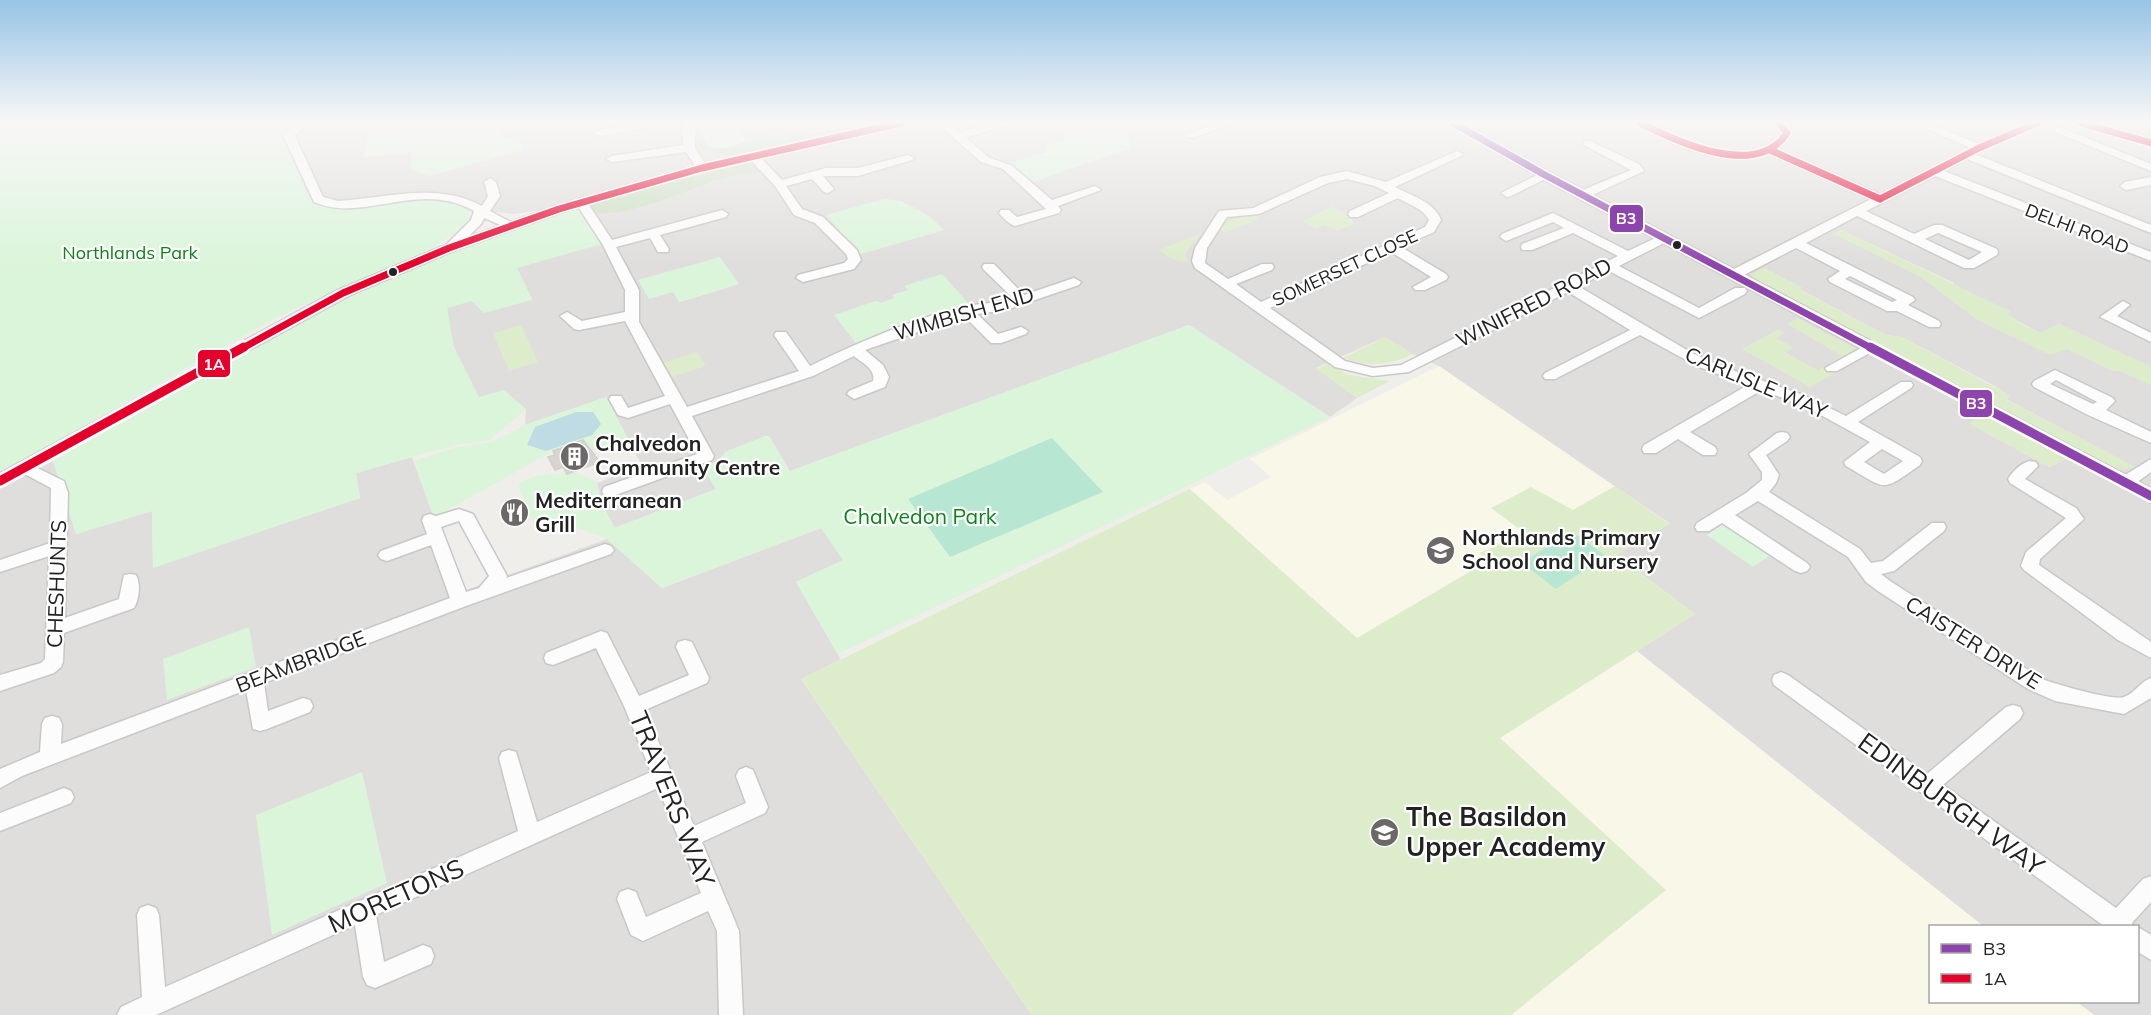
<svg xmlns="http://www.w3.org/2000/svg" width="2151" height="1015" font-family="Mulish,sans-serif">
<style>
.residential{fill:#dfdedc;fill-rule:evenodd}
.education{fill:#f8f7e8}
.grass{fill:#ddeccb}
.forest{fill:#cbdec1}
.park{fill:#daf5da}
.pitch{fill:#b7e6d2}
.water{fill:#bfdbe3}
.building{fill:#d7d4d2;stroke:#d3d0cc;stroke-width:1.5}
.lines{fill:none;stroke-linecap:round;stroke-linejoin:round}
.minor-casing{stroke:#c9c8c7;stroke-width:3}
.tertiary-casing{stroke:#c9c8c7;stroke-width:2}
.minor{fill:#fdfcfc;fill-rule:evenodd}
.tertiary{fill:#fdfcfc;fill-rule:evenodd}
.bus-1-far1-casing{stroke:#fff;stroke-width:10}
.bus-1-casing{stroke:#fff;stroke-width:14}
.bus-2-far1-casing{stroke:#fff;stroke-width:10}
.bus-2-casing{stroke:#fff;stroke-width:14}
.bus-1-far1{stroke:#8e44ad;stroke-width:7}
.bus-1{stroke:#8e44ad;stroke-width:9}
.bus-2-far1{stroke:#e4002b;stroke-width:7}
.bus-2{stroke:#e4002b;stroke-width:9}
.bus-dot{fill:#222;stroke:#fff;stroke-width:2}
.labels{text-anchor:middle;stroke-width:4.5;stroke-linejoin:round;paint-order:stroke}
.far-street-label{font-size:18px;fill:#222;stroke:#fff}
.far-park-label{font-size:18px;fill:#0c8416;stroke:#fff}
.street-label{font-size:21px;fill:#222;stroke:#fff}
.poi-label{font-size:21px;font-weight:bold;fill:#222;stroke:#fff;text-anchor:start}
.park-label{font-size:21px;fill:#0c8416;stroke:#fff}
.near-street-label{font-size:26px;fill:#222;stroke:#fff}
.near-poi-label{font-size:26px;font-weight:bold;fill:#222;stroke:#fff;text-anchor:start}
.line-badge{stroke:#fff;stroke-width:2}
.badge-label{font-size:16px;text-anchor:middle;font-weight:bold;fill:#fff}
</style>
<rect width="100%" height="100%" fill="#f0eeeb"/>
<path class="residential" d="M299,123H446L367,136L504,139L497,130L505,128L502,123H693V136L770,148L864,125L840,126L791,135H759L744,127L745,123H2151V367L2059,324L2041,333L2015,320L2005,313L2010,311L1952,285L1954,283L1841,230L1834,234L1920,276L1978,320L2050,354L2067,349L2113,371H2121L2151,385V1015H2094L2077,1002H2138V926H1983L1637,651L1616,554L1669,523L1439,366L1413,354L1385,337L1316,368L1357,398L1330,417L1189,325L790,471L769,437L765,436L725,452L720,460L703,467L716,489L614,528L601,502L597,483L642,466L606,397L525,425L526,409L479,397L472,388L453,345L447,308L472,300L532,299L517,268L546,259L580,206L512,214L466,208L428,198L334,207L317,204L312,199L285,139V134ZM1065,140L1059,173L1032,182L1010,163L1047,152L1046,146ZM752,162L762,172L722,178L638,208L601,214ZM884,199L901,201L944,230L860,254ZM1332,207L1346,215L1354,223L1325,224L1303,221ZM1198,235L1184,255L1188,260L1172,259L1160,250ZM1764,268L1802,288L1799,289L1886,335L1902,337L1993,385L2010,396L2006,399L2135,467L2125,469L2111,466L1776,293L1752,275ZM739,284L680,302L673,292ZM905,286L969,305L834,316L876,301L881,303L895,298L893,295L909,290ZM1778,330L1783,333L1775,338L1792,348L1784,352L1818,371L1843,355L1810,387L1743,349ZM1970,424L2068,458L2049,467ZM1724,524L1753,566L1707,535Z
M412,457L461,592L607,539L662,588L821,528L844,560L796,582L841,660L802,679L1032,1015H0V489L53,461L76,534L152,511L153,567L360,498L356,473Z"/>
<path class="education" d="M1439,366L1669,524L1616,555L1695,614L1637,651L1983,926H1930V1002H2077L2094,1015H1032L801,679L1205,482L1227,500L1271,477L1250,459Z"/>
<path class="grass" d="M1332,207L1356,217L1349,220L1355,224L1337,231L1325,225L1316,229L1302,221Z
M1255,215L1260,218L1225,233L1221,230L1227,221Z
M1841,230L2012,312L2006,313L2017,319L2015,321L2041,333L2059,324L2151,367V385L2121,371H2113L2067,349L2050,355L1978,320L1920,276L1833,234Z
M1200,234L1184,255L1190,263L1171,259L1159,250Z
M1764,268L1802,288L1800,290L1886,335L1902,337L2011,396L2007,400L2136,467L2125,469L2111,466L1753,280L1752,275Z
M1797,318L1867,355L1810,387L1742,349L1779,330L1784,333L1776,338L1793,347L1785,353L1818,370L1842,356L1787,324Z
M521,325L538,362L509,371L493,333Z
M1385,337L1413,354C1389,366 1369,367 1343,358Z
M697,352L706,366L672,377L663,363Z
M1327,364L1349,375L1390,381L1357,398L1316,369Z
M1981,411L2069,457L2049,467L1970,424Z
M1615,486L1669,524L1616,555L1695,614L1500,738L1666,890L1511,1015H1032L801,679L1190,489L1357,638L1488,561L1480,553L1525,533L1491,508L1531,487L1573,510Z"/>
<path class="forest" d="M693,123H745V127C750,130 756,134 761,135C796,139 834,127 869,124L770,148L725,155L700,149L693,136Z
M752,162L763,172C749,174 734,175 721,179C680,191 632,218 589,213L588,203Z"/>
<path class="park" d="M0,123H299L285,134V139L312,199C330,216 400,199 426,198C439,198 454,203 466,208L471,217L460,230L432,248L283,314L0,473Z
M446,123H502L505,128L497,130L504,139L517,137L524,150L430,176L411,170V153L363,157L367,136Z
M702,123H735L743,136L753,139L725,149L709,147L702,135Z
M1104,126L1116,127L1132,138L1129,149L1032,182L1009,163L1047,152L1046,146L1065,140V135Z
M884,199C908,201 928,213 944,230L860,254L826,215Z
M580,206L605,243L517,268L532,300L484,313L472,301L447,308L453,345L479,397L504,390L526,409L490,440L455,445L356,473L360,498L153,568L152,511L76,534L53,461L345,299L434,257Z
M720,257L739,284L679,302L673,292L649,299L638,280Z
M942,274L970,305L856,343L834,315L876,301L881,303L895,298L892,295L908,290L904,286Z
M1189,325L1330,417L838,654L796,582L843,560L821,528L662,588L607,539L560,521L535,528L518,484L534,476L576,472L597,483L601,503L615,528L716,489L702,467L720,460L725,452L766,436H769L790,471Z
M606,397L630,442L590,451L583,440L553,451L434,518L414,461L454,448L492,442L525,425Z
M1725,524L1771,555L1753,567L1707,535Z
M249,627L256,667L167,700L163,659Z
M362,772L387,883L272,935L256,815Z"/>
<path class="pitch" d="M1052,438L1103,492L950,557L908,499Z
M1571,531L1606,556L1556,589L1522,563Z"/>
<path class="water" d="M576,412H593L601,424L592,435L546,451L527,445L535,427Z"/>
<path class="building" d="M583,440L600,462L567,474L563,467L555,470L548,457L555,455L553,451Z"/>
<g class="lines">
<defs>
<path id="minor" d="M297,123H309L295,136L323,197L338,201L350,200C395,196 439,183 482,206L488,196L484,182L490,178L496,182L500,196L490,211L516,225L510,229L484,218L481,224L454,251L449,252L443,248L471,220L474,211C417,179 364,224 314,202L283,135Z
M635,123H657L651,126L600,136L594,133L596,131Z
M683,123H695V148L708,168L706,170H698L686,152L612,162L606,159L612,156L683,145Z
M937,123H949L960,132L994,123H1011L1010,125L966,137L989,158L1011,165L1052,200L1095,186L1101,190L1058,206L1061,210L1059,213L1015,226C1009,224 1003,218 999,213L1001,210H1009L1017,217L1046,209L1003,169L981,162Z
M1217,123H1234L1195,137H1187L1185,135Z
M1634,123C1650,122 1660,129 1674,135C1700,147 1726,156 1755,150C1766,148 1775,143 1781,133L1773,123H1785L1793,133L1778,149L1880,194L1970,148L1914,123H1928L1979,144L2028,123H2042L1975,154L2151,225V233L1967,159L1944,171L2151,252V261L1935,176L1866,211L1914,234L1934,225H1942L1997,249L1998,252L1997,255L1974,268H1964L1857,216L1806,243L1913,297L1915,300L1908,305L1939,321L1941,324L1939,327H1929L1897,311H1887L1830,282L1828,279L1840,271L1796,248L1740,277H1730L1728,274L1730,271L1871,199L1769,154L1745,159L1714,157L1680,146ZM1938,233L1982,252L1969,260L1925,239ZM1850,276L1897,300L1892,302L1845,279Z
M2075,123H2092L2151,139V146Z
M2059,127L2151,164V171L2055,132L2053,130Z
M1588,140L1639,164L1644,171L1586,198H1578V192L1631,170L1584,145V141Z
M1457,151L1463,154L1461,156L1395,187C1410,195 1435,202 1441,220L1434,232L1401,247L1446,274L1448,277L1446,280L1425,290H1415L1413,287L1431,277L1391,252L1270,308L1345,361L1373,368L1401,365L1618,256L1573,233L1532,250H1522L1521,247L1522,244L1564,228L1553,222L1506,241L1500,237L1502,234L1553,213L1628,251L1664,234L1668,235L1670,238L1668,241L1619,266L1699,308L1735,288H1745L1747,291L1745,294L1699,318L1609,271L1578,286L1692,353L1721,366L1803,395L1846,416L1901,382H1911L1913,385L1911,388L1858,422L1920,457L1922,461L1920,465C1880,493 1888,490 1846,466L1844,462L1870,442L1808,408L1762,390L1690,432L1715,447L1717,451L1715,455H1703L1678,439L1656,453H1644L1642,449L1644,445L1748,385L1699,367L1640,335L1555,379H1545L1543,376L1545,373L1630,330L1568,292L1409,372L1373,376L1335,367L1195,268L1192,261L1195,248L1219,211L1253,208L1320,177L1347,171L1386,182ZM1347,179L1375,186L1389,193L1350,211L1348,214L1350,217H1358L1398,198C1408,204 1424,209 1429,220L1425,227L1261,302L1236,284L1272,270L1274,267L1272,264H1262L1228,279L1205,263L1207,248L1227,217L1259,214L1328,183ZM1882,449L1903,461L1884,474L1864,462Z
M754,154L758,155L782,180L826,168H858L908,155L914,158L912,160L858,176H823L834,189L828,193L824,192L812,179L786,186L802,209L823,217L857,250L861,260L854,269L803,282L796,278L798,275L844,263L848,259L846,254L815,223L794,215L775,186L748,157Z
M1545,171L1551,175L1549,177L1511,196L1507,197L1501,193Z
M2151,177V185L2126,190L2120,186L2125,182Z
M581,198L585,199L612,240L722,210L728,214L726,217L660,235L669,249L668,252H658L650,238L616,247L639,290V322L687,407L799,371L774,335L776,332H786L810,366C859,342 910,320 962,307C979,303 996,304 1013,298L984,270L982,267L984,264H994L1024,295L1074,278L1081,282L1079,285L1006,310L977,314L998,334L1021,327L1028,331L1026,334L1001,343H991L964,316L865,350L883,365L889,377L885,387L854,399L847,394L849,391L873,381C876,369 862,363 854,356L813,376L692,416L714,456L712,460L610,497L604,495L602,491L604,487L697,454L670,404L628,418L618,415L609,399L611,396H621L628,408L665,396L625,321L579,330L574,329L560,316L567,312L582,321L625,312V290L603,245L575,202Z
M2123,301L2130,305L2117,316L2151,333V342L2100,317Z
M1870,343L1877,347L1875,350L1837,371H1827L1825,368Z
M2055,370L2113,398L2115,401L2106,410L2151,432V443L2088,415L2034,387L2032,384L2034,381ZM2056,380L2097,402L2093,404L2050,384Z
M1782,432L1787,433L1790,437L1787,441L1766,455L1779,475L1776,483L1769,492L1860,549L1871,563L1883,561L1932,523H1944L1946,527L1944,531L1894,571L1881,574L1890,581L2042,679C2055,684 2113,701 2124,697C2135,693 2140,682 2151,678V698L2124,714L2055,701L2028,689L1878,591L1866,582L1848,557L1758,501L1735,515L1807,563L1810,567L1807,571L1801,573L1795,571L1722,523L1709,531H1697L1695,527L1697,523L1746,493L1762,480V472L1749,454L1777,433Z
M2151,459V472L2132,486H2120L2118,482L2120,478Z
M2030,461L2036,462L2038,466L2025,479L2076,508L2084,519L2040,559L2039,565L2151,642V658L2118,640L2024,570L2021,566L2026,552L2066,518L2010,483L2008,479C2013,471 2021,463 2030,461Z
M25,462L64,481L68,493L65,618L119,599L124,575L130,574L136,575C141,584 139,600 134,608L64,633L63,662L61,667L54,673L0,691V675L41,663L45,659L49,556L0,572V560L50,543L51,488L19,471L17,467L19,463Z
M459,509L473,514L507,576L506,578L605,544L611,546L614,550L611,554L466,606L264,683L268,711L303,698L310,700L313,706L310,712L267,729L260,731L253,729L246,690L22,776L0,788V769L40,752L42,724L45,718L52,716L59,718L62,724L61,744L450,598L431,545L387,561L381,559L378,555L381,551L427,534L422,520L424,516L430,514L436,516ZM459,521L489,576L479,588L466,592L441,527Z
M601,631L607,633L639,696L689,675L676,647L678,642L685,640L692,642L709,678L707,683L645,710L694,826L746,803L736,776L739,770L746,767L753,770L768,807L765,813L702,842L739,931L743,1015H719L717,931L708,911L643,941L631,935L617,899L620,892L628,889L636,892L646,917L701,893L658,788L376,915L384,962L423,945L431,948L434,956L431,964L375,988L367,985L363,977L355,925L156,1015H117L121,1007L142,997L137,915L140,908L148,905L156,908L159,915L165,987L518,831L499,758L502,752L509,750L516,752L537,822L651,772L624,706L596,648L553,665L546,663L544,658L546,653Z
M1781,672L1788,675L1927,774L2006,707L2013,705L2020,707L2023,713L2020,719L1943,785L2116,908L2143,879L2151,876V902L2132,923L2133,926H2104L1774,685L1772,680L1774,675Z
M64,788L71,791L74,797L71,803L0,831V813Z
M2138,927L2151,935V960L2138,952Z"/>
<path id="tertiary" d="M884,123H908L901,127L705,171L564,212L454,251L349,296L0,487V473L337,290L444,245L554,206L697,165Z
M1447,123H1462L1550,172L2151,488V503L1540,178Z"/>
</defs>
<use href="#minor" class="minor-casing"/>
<use href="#tertiary" class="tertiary-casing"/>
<use href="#minor" class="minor"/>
<use href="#tertiary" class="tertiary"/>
<defs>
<path id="bus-1-far1" d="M1453,123L1545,175L1873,349"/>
<path id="bus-1" d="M1870,347L2151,496"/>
<path id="bus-2-far1" d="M1640,123C1677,141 1756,180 1787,133L1779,123
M2081,123L2151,143
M1770,150L1880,199
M1880,199L1979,148L2037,123
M241,349L343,293L449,248L559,209L702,168L901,123"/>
<path id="bus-2" d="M0,481L244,347"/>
</defs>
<use href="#bus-1-far1" class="bus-1-far1-casing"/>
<use href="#bus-1" class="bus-1-casing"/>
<use href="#bus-2-far1" class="bus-2-far1-casing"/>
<use href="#bus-2" class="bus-2-casing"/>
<use href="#bus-1-far1" class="bus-1-far1"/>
<use href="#bus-1" class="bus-1"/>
<use href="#bus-2-far1" class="bus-2-far1"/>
<use href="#bus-2" class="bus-2"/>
</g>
<linearGradient id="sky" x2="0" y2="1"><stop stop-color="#97c4e6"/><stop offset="0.46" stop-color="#f8f7f6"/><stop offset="1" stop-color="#f8f7f6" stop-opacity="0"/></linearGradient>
<rect width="2151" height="265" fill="url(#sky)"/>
<defs>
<symbol id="building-disc" viewBox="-11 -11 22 22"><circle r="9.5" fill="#6a6968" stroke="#fff"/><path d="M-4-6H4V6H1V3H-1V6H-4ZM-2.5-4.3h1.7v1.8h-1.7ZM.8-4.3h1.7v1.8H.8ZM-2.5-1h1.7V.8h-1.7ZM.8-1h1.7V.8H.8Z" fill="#fff"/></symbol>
<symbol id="restaurant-disc" viewBox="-11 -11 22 22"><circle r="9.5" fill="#6a6968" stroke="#fff"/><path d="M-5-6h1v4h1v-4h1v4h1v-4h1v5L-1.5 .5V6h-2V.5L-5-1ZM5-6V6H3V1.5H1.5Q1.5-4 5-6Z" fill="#fff"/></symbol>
<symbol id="school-disc" viewBox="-11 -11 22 22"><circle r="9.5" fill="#6a6968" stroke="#fff"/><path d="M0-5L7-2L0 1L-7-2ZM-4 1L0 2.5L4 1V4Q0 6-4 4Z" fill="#fff"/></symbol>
</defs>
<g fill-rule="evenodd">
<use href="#building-disc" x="558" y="440" width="33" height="33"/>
<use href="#restaurant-disc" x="498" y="496" width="33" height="33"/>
<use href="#school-disc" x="1424" y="534" width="33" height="33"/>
<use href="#school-disc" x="1368" y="816" width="33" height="33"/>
</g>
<g class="bus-dot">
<circle cx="1677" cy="245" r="5"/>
<circle cx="393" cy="272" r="5"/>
</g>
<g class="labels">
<g class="far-street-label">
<text transform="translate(2077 229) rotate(21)" y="6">DELHI ROAD</text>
<text transform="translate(1345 268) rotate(-25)" y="6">SOMERSET CLOSE</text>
</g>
<g class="far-park-label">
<text x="130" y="259">Northlands Park</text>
</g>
<g class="street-label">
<text transform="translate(1534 303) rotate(-27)" y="7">WINIFRED ROAD</text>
<text transform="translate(964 314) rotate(-16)" y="7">WIMBISH END</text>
<text transform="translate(1756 383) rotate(23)" y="7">CARLISLE WAY</text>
<text transform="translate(57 584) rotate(-88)" y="7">CHESHUNTS</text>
<text transform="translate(1973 643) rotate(32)" y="7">CAISTER DRIVE</text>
<text transform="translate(301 662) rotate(-21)" y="7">BEAMBRIDGE</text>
</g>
<g class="poi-label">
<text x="595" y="451">Chalvedon<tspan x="595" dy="24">Community Centre</tspan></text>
<text x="535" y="508">Mediterranean<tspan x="535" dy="24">Grill</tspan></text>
<text x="1462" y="545">Northlands Primary<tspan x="1462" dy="24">School and Nursery</tspan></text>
</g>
<g class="park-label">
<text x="920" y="524">Chalvedon Park</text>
</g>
<g class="near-street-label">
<text transform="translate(672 799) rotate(68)" y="9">TRAVERS WAY</text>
<text transform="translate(1951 804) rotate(36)" y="9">EDINBURGH WAY</text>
<text transform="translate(396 896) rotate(-24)" y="9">MORETONS</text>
</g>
<g class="near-poi-label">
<text x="1406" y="826">The Basildon<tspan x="1406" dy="30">Upper Academy</tspan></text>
</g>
</g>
<g class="line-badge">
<rect x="1609" y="204" width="35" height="29" rx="6" fill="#8e44ad"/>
<rect x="197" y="349" width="34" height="29" rx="6" fill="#e4002b"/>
<rect x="1959" y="389" width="34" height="29" rx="6" fill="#8e44ad"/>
</g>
<g class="badge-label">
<text x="1626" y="224">B3</text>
<text x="214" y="370">1A</text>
<text x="1976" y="409">B3</text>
</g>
<rect x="1929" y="925" width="210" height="78" fill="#ffffff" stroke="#a7a7a7" stroke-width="1.5"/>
<rect x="1941" y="944" width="30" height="9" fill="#8e44ad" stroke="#a7a7a7" stroke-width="1.5"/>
<text x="1983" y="955" font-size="18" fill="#222222">B3</text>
<rect x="1941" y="974" width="30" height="9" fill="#e4002b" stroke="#a7a7a7" stroke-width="1.5"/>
<text x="1983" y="985" font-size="18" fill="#222222">1A</text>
</svg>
